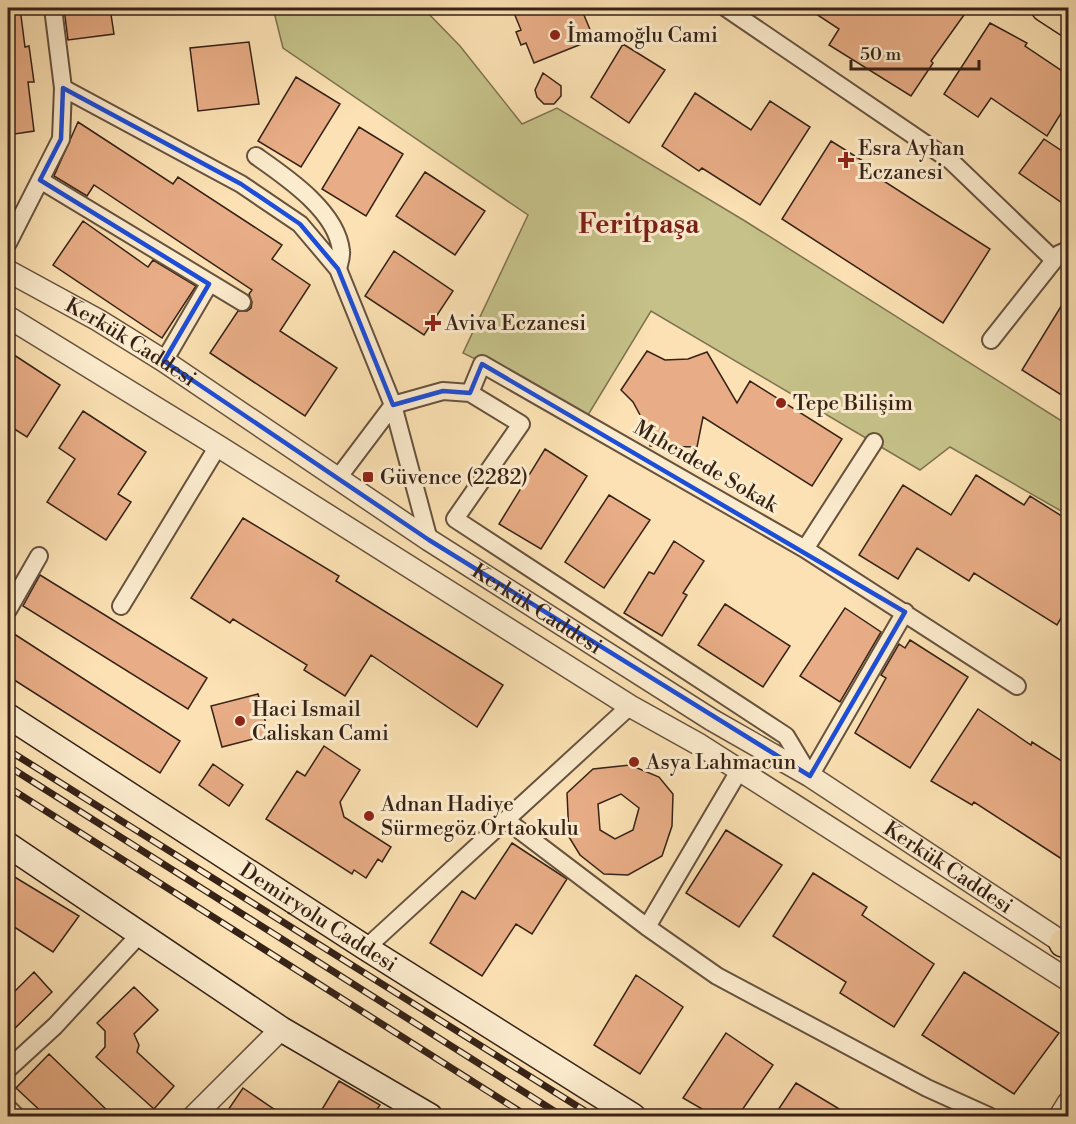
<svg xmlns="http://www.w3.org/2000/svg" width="1076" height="1124" font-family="'Libre Bodoni',serif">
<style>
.green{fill:#c5c188;stroke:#7e7250;stroke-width:1.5}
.building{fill:#e8ad86;stroke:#362217;stroke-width:1.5;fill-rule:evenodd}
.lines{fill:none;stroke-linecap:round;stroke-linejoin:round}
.minor-casing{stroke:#67523e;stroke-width:20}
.tertiary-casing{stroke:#67523e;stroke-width:24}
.secondary-casing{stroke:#362217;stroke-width:27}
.primary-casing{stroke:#362217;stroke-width:30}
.minor{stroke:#fcecce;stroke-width:16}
.tertiary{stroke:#fcecce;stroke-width:21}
.secondary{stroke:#fcecce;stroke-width:24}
.primary{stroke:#fbe1b3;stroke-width:27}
.rail-casing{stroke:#362217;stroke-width:7}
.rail{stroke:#fcecce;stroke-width:4.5;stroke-dasharray:14;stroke-linecap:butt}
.marked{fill:none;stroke:#1d4ed8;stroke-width:4.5;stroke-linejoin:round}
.poi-dot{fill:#8f2418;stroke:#fcecce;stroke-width:2}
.labels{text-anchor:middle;stroke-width:6;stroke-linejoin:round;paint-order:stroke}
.poi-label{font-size:21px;fill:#362217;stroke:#fcecce;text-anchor:start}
.street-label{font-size:21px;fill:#362217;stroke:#fcecce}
.district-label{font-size:27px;font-weight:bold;fill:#7a1f14;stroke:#fcecce}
</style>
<rect width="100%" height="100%" fill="#fbe1b3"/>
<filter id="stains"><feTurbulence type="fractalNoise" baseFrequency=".00333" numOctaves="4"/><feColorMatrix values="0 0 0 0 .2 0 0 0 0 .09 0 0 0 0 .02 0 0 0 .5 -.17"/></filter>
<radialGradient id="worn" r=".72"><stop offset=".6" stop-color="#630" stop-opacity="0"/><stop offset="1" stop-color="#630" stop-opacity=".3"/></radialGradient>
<path class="green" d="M273,8H423L460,46L522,124L557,108L745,221L1068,425V515L950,447L920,470L651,311L588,415L463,353L528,215L283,48Z"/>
<path class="building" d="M8,8H20L25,47L29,46L34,82H28L34,131L8,135Z
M64,8H110L114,34L68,40Z
M512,8H581L594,39L534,63L526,43L521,45L516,32L521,30Z
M807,8H969L931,61L933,63L911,96L829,45L839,29Z
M990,23L1027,43L1025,46L1068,75V102L1047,136L991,98L978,117L944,94Z
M249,42L259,104L198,111L190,48Z
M623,44L665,70L629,123L591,97Z
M543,73L561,86V96L554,104H544L537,97L535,90Z
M296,77L340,104L301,167L258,141Z
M695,93L751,130L770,101L810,127L760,205L702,168L699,171L662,146Z
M78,122L173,184L178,177L282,245L272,259L310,285L280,331L337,368L305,416L210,353L238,311H247L251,308L252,302L249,294L252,290L94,185L87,196L54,176Z
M359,127L403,154L366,216L322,189Z
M1044,139L1068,155V207L1019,173Z
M831,141L871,166L868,171L990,249L943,323L782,219Z
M425,172L485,211L455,255L396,216Z
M83,221L148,267L153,260L196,286L162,338L53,265Z
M394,251L453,291L424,335L365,296Z
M1068,295V387L1063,396L1022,370Z
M8,351L60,385L27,437L8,425Z
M647,351L665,360L688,359L707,352L737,403L750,381L842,439L812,486L703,417L697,447L650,446L646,426L633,402L621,390Z
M83,411L146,452L118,494L131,502L106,540L47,502L75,459L59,448Z
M545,449L587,476L541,549L499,524Z
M976,475L1024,505L1030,496L1068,520V606L1057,625L974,573L969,581L917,548L898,579L859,555L903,485L951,515Z
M609,495L650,520L604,588L565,562Z
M243,518L339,576L336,581L503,685L477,727L371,655L345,696L304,670L307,665L233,619L230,623L191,598Z
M674,541L704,561L683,593L687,595L662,636L624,613L649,572L654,574Z
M40,575L207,678L188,709L23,606Z
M725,604L790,646L763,687L698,645Z
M845,608L881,632L840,702L800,676Z
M8,630L180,741L160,773L8,676Z
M910,640L968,677L910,768L855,733L886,678L881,675L899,644L905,648Z
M258,694L269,735L222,747L211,706Z
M978,709L1031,745L1032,742L1068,765V863L974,802L972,805L931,781Z
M324,746L360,770L340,802L344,817L391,847L382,862L378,859L366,878L354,870L352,874L266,819L297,771L305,776Z
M213,764L243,785L229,806L199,785Z
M630,765L659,777L673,794L672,826L662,856L628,875L604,874L580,855L569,837L567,793L593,769ZM621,794L639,808L633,830L615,839L600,830L598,804Z
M726,830L782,865L739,927L686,893Z
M512,843L567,879L532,934L516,924L482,976L430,943L462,891L475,899Z
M8,873L79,916L53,952L8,923Z
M813,873L867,907L862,915L934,964L894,1027L840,993L846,982L773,936Z
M34,972L52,992L8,1035V998Z
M964,972L1059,1033L1014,1094L922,1035Z
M636,975L683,1007L640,1074L594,1045Z
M134,987L158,1010L134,1034L139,1045L137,1052L174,1086L154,1109L96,1057L105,1047V1031L97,1023Z
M726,1033L773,1065L738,1116H714L683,1098Z
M49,1054L113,1116H46L16,1088Z
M339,1081L380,1105L372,1116H318Z
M796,1083L851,1116H774Z
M243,1088L284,1116H224Z"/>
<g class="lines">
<defs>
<path id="minor" d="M53,8L63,88L241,184L300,224L338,269L393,405L429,540
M726,8L951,161L1054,260
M256,156C286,177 337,211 341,251C342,256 339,264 338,269
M40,180L242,302
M8,243L61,139L63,88
M991,340L1059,254L1068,250
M164,361L209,284
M470,393L482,364L805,549L1017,686
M338,478L393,405L443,391L470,393L521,424L455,519L786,736L810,776L905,612
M805,549L874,442
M121,606L218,446
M8,610L39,556
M506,820L647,927L717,976L927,1088L989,1116
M647,927L739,771
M366,948L630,706
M8,1069L55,1026L140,934
M8,1108L16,1116"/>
<g id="tertiary">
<path id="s1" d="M8,271L98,320L164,361L429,540L712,720L810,776L1068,946"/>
<path d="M8,317L218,446L630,706L700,745L1068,980"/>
<path d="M194,1116L281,1029"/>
<path d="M1060,1116L1068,1103"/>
</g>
<g id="secondary">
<path id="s2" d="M8,716L366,948L633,1116"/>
<path d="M8,845L281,1029L430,1116"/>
</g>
<path id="primary" d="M1045,8L1068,23
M1063,943L1068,944"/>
</defs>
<use href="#minor" class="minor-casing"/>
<use href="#tertiary" class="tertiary-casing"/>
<use href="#secondary" class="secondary-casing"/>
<use href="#primary" class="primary-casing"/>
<use href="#minor" class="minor"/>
<use href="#tertiary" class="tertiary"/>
<use href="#secondary" class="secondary"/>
<use href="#primary" class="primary"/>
<defs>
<path id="rail" d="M8,750L593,1116
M8,766L562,1116
M8,787L527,1116"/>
</defs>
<use href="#rail" class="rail-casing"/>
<use href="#rail" class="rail"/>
</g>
<path class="marked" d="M63,88L241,184L300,224L338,269L393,405L443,391L470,393L482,364L905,612L810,776L429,540L164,361L209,284L40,180L61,139Z"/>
<g class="poi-dot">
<circle cx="555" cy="35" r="6"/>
<path d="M843 151h6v6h6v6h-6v6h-6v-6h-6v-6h6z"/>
<path d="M430 314h6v6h6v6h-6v6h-6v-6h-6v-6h6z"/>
<circle cx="781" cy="403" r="6"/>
<rect x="362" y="471" width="12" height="12" rx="3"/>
<circle cx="240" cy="721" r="6"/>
<circle cx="634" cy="762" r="6"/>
<circle cx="369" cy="816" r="6"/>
</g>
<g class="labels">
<g class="poi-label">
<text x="567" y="42">İmamoğlu Cami</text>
<text x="858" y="155">Esra Ayhan<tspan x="858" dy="24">Eczanesi</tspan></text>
<text x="445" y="330">Aviva Eczanesi</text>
<text x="793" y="410">Tepe Bilişim</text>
<text x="380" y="484">Güvence (2282)</text>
<text x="252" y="716">Haci Ismail<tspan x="252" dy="24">Caliskan Cami</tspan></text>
<text x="646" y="769">Asya Lahmacun</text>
<text x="381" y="811">Adnan Hadiye<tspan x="381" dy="24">Sürmegöz Ortaokulu</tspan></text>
</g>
<g class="street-label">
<text dy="7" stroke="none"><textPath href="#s1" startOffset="142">Kerkük Caddesi</textPath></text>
<text transform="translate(706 466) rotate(30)" y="7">Mıhcıdede Sokak</text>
<text dy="7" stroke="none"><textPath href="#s1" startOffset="628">Kerkük Caddesi</textPath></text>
<text dy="7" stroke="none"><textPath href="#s1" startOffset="1114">Kerkük Caddesi</textPath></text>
<text dy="7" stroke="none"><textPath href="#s2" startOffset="370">Demiryolu Caddesi</textPath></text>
</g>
<g class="district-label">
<text x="639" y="233">Feritpaşa</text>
</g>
</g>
<rect width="1076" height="1124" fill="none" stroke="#fbe1b3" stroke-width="30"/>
<rect x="9" y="9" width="1058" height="1106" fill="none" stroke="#362217" stroke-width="3"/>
<rect x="15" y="15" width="1046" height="1094" fill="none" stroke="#362217" stroke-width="1.5"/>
<path d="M851 60v9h128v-9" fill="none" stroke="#362217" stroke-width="3"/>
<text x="860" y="60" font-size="18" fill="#362217" stroke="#fcecce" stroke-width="4.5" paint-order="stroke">50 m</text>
<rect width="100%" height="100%" filter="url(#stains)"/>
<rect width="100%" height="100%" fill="url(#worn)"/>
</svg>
